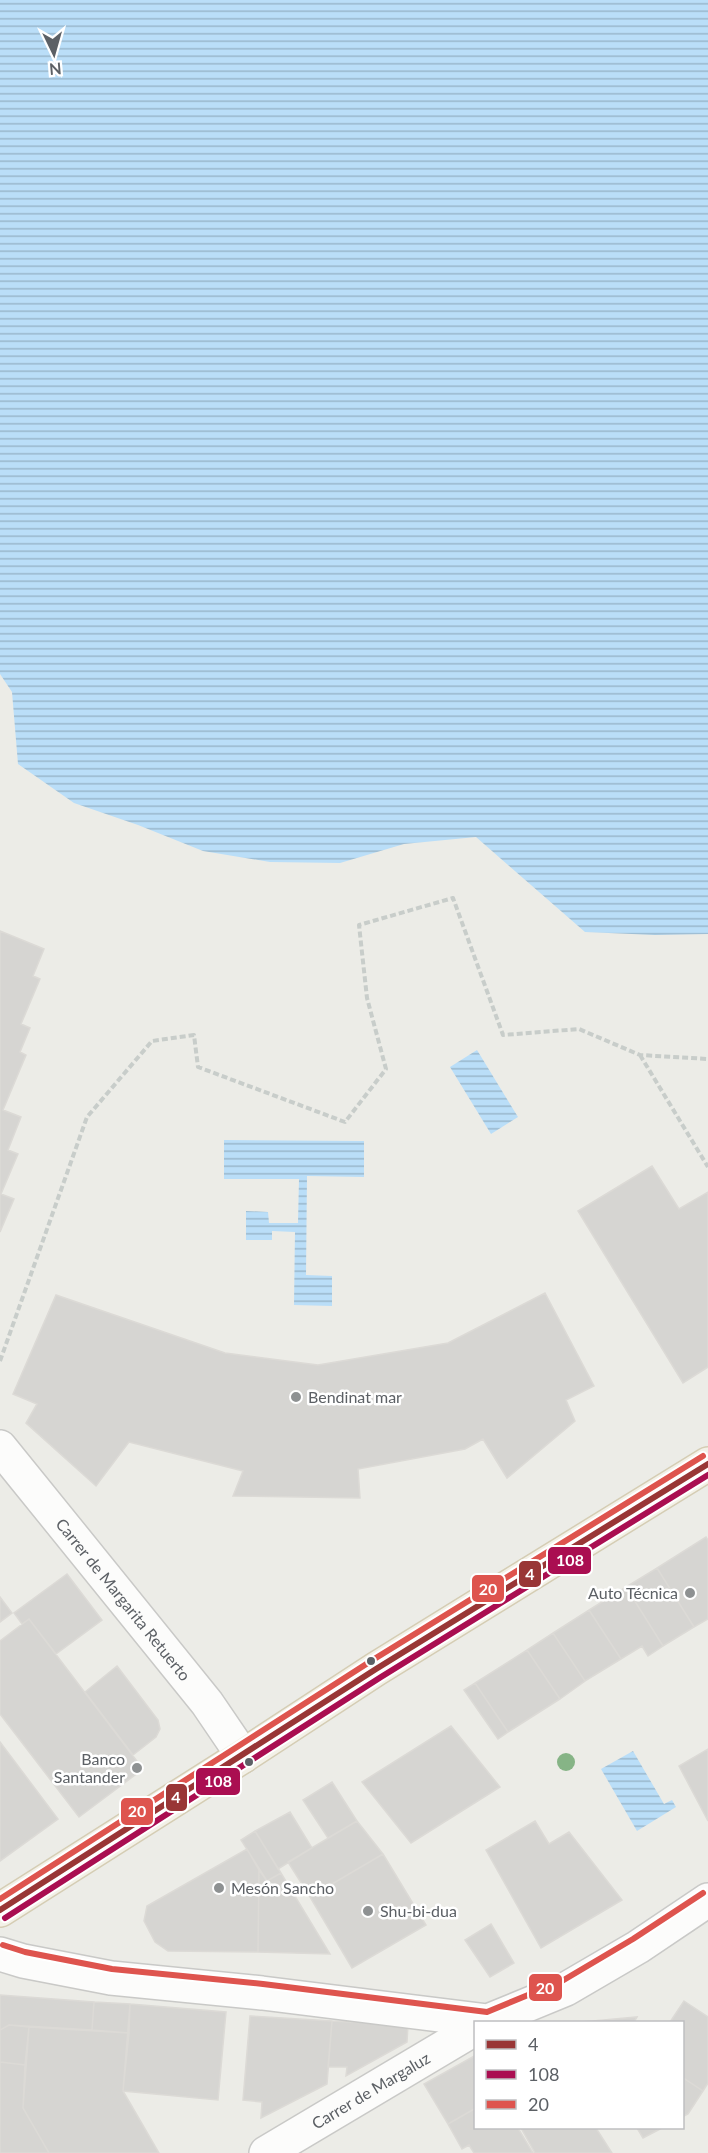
<svg xmlns="http://www.w3.org/2000/svg" width="708" height="2153" font-family="Lato,sans-serif">
<style>
.water{fill:url(#water-rules)}
.building{fill:#d6d5d2;stroke:#dcdad6;stroke-width:1.5}
.lines{fill:none;stroke-linecap:round;stroke-linejoin:round}
.minor-casing{stroke:#c9c9c7;stroke-width:36}
.major-casing{stroke:#d5cdb4;stroke-width:36}
.path{stroke:#c8cdca;stroke-width:4;stroke-dasharray:6 3;stroke-linecap:butt}
.minor{stroke:#fcfcfb;stroke-width:33}
.major{stroke:#f3f1e8;stroke-width:33}
.bus-1-casing{stroke:#fff;stroke-width:10}
.bus-2-casing{stroke:#fff;stroke-width:10}
.bus-3-casing{stroke:#fff;stroke-width:10}
.bus-1{stroke:#993636;stroke-width:6}
.bus-2{stroke:#aa0e51;stroke-width:6}
.bus-3{stroke:#de544e;stroke-width:6}
.tree{fill:#86b486}
.poi-dot{fill:#8e9192;stroke:#fff;stroke-width:2}
.bus-dot{fill:#5c6065;stroke:#fff;stroke-width:2}
.labels{text-anchor:middle;stroke-width:5;stroke-linejoin:round;paint-order:stroke}
.poi-label{font-size:16px;fill:#5c6065;stroke:#fff;text-anchor:start}
.street-label{font-size:16px;fill:#5c6065;stroke:#fff}
.line-badge{stroke:#fff;stroke-width:2}
.badge-label{font-size:16px;text-anchor:middle;font-weight:bold;fill:#fff}
</style>
<defs>
<pattern id="water-rules" width="6" height="5" patternUnits="userSpaceOnUse" patternTransform="scale(1.5)"><rect width="6" height="5" fill="#badef8"/><path d="M0 2.5h6" fill="none" stroke="#9ab7cc"/></pattern>
</defs>
<rect width="100%" height="100%" fill="#ecece7"/>
<path class="water" d="M0,0H708V934L655,935L585,932L476,837L404,844L340,863L270,862L203,851L138,825L74,803L18,764L12,692L0,674Z
M477,1050L518,1117L491,1134L450,1067Z
M224,1140L364,1141V1177L307,1176L306,1275L332,1276V1306L294,1305L295,1232L272,1231V1240H246V1211L268,1212L269,1223H298L299,1179H224Z
M633,1751L664,1804L672,1800L676,1807L637,1831L601,1769Z"/>
<path class="building" d="M0,931L44,949L33,976L40,979L21,1024L30,1028L20,1052L26,1055L3,1110L21,1117L8,1150L18,1154L1,1194L14,1199L0,1232Z
M652,1166L679,1209L708,1192V1367L683,1383L578,1211Z
M545,1293L594,1386L566,1400L575,1421L507,1478L483,1439L465,1449L358,1469L360,1498L233,1496L243,1471L129,1442L96,1486L26,1423L37,1404L13,1394L56,1295L225,1353L318,1365L448,1343Z
M706,1537L708,1540V1619L694,1627L657,1568Z
M657,1568L694,1627L663,1646L626,1587Z
M67,1574L102,1620L56,1654L29,1619L22,1624L14,1613Z
M626,1587L663,1646L648,1656L642,1646L621,1659L589,1610Z
M0,1597L12,1613L0,1622Z
M589,1610L621,1659L585,1681L553,1633Z
M29,1619L143,1769L79,1817L0,1714V1641Z
M553,1633L585,1681L560,1699L527,1650Z
M527,1650L560,1699L508,1732L475,1683Z
M117,1666L158,1720L160,1729L156,1737L133,1755L85,1692Z
M475,1683L508,1732L498,1739L464,1690Z
M451,1726L500,1787L411,1843L362,1782Z
M0,1742L58,1819L0,1861Z
M708,1749V1821L679,1766Z
M332,1782L357,1821L328,1838L303,1800Z
M290,1812L312,1848L278,1869L255,1831Z
M357,1821L383,1854L310,1897L288,1862Z
M535,1821L549,1844L569,1832L622,1900L541,1948L486,1850Z
M255,1831L281,1873L267,1881L241,1840Z
M247,1849L259,1870L258,1952L168,1951L155,1942L144,1921L147,1906Z
M383,1854L426,1925L352,1968L310,1897Z
M259,1870L267,1881L281,1873L330,1954L258,1952Z
M491,1924L514,1963L490,1977L465,1940Z
M0,1995L94,2002L92,2030L9,2025L0,2030Z
M684,2001L708,2017V2083L703,2091L682,2077V2022H670Z
M94,2002L130,2004L129,2033L92,2030Z
M130,2004L226,2012L218,2100L123,2091Z
M250,2016L332,2021L327,2084L261,2118L262,2102L243,2100Z
M637,2017L634,2022H582Z
M332,2021L408,2025L407,2042L346,2076L347,2067H328Z
M9,2025L29,2027L25,2065L0,2062V2030Z
M29,2027L129,2033L123,2091L159,2153H49L23,2108Z
M476,2055V2108L448,2124L424,2084Z
M0,2062L25,2065L23,2108L49,2153H0Z
M682,2077L703,2091L688,2114L682,2117Z
M476,2108V2128H518L533,2153H474L469,2145L462,2149L448,2124Z
M521,2128H596L612,2153H535Z
M637,2128H662L643,2138Z"/>
<g class="lines">
<defs>
<g id="minor">
<path id="s1" d="M0,1447L207,1703L243,1756"/>
<path d="M0,1954L23,1961L111,1978L262,1993L488,2021L566,1989L638,1947L708,1900"/>
<path id="s2" d="M266,2153L476,2028"/>
</g>
<path id="major" d="M0,1910L243,1756L376,1669L708,1464"/>
</defs>
<use href="#minor" class="minor-casing"/>
<use href="#major" class="major-casing"/>
<path class="path" d="M640,1055L708,1167
M0,1361L87,1117L152,1041L194,1035L198,1067L345,1122L386,1069L367,998L359,925L453,898L503,1035L579,1029L640,1055L708,1059"/>
<use href="#minor" class="minor"/>
<use href="#major" class="major"/>
<defs>
<path id="bus-1" d="M0,1910L376,1669L708,1464"/>
<path id="bus-2" d="M5,1918L381,1677L708,1475"/>
<path id="bus-3" d="M0,1899L371,1661L703,1456
M3,1945L25,1952L112,1969L263,1984L487,2012L562,1981L633,1939L703,1893"/>
</defs>
<use href="#bus-1" class="bus-1-casing"/>
<use href="#bus-2" class="bus-2-casing"/>
<use href="#bus-3" class="bus-3-casing"/>
<use href="#bus-1" class="bus-1"/>
<use href="#bus-2" class="bus-2"/>
<use href="#bus-3" class="bus-3"/>
</g>
<circle class="tree" cx="566" cy="1762" r="9"/>
<g class="poi-dot">
<circle cx="296" cy="1397" r="6"/>
<circle cx="690" cy="1593" r="6"/>
<circle cx="137" cy="1768" r="6"/>
<circle cx="219" cy="1888" r="6"/>
<circle cx="368" cy="1911" r="6"/>
</g>
<g class="bus-dot">
<circle cx="371" cy="1661" r="5"/>
<circle cx="249" cy="1762" r="5"/>
</g>
<g class="labels">
<g class="poi-label">
<text x="308" y="1403">Bendinat mar</text>
<text x="678" y="1599" text-anchor="end">Auto Técnica</text>
<text x="125" y="1765" text-anchor="end">Banco<tspan x="125" dy="18">Santander</tspan></text>
<text x="231" y="1894">Mesón Sancho</text>
<text x="380" y="1917">Shu-bi-dua</text>
</g>
<g class="street-label">
<text dy="6" stroke="none"><textPath href="#s1" startOffset="196">Carrer de Margarita Retuerto</textPath></text>
<text dy="6" stroke="none"><textPath href="#s2" startOffset="122">Carrer de Margaluz</textPath></text>
</g>
</g>
<g class="line-badge">
<rect x="547" y="1546" width="45" height="29" rx="6" fill="#aa0e51"/>
<rect x="518" y="1560" width="24" height="28" rx="6" fill="#993636"/>
<rect x="471" y="1574" width="34" height="29" rx="6" fill="#de544e"/>
<rect x="195" y="1767" width="46" height="29" rx="6" fill="#aa0e51"/>
<rect x="165" y="1783" width="23" height="29" rx="6" fill="#993636"/>
<rect x="120" y="1797" width="34" height="29" rx="6" fill="#de544e"/>
<rect x="528" y="1973" width="35" height="29" rx="6" fill="#de544e"/>
</g>
<g class="badge-label">
<text x="570" y="1566">108</text>
<text x="530" y="1580">4</text>
<text x="488" y="1595">20</text>
<text x="218" y="1787">108</text>
<text x="176" y="1803">4</text>
<text x="137" y="1817">20</text>
<text x="545" y="1994">20</text>
</g>
<rect x="474" y="2021" width="210" height="108" fill="#ffffff" stroke="#bebfc1" stroke-width="1.5"/>
<rect x="486" y="2040" width="30" height="9" fill="#993636" stroke="#bebfc1" stroke-width="1.5"/>
<text x="528" y="2051" font-size="18" fill="#5c6065">4</text>
<rect x="486" y="2070" width="30" height="9" fill="#aa0e51" stroke="#bebfc1" stroke-width="1.5"/>
<text x="528" y="2081" font-size="18" fill="#5c6065">108</text>
<rect x="486" y="2100" width="30" height="9" fill="#de544e" stroke="#bebfc1" stroke-width="1.5"/>
<text x="528" y="2111" font-size="18" fill="#5c6065">20</text>
<g transform="translate(54 54) rotate(175)" stroke="#ffffff" stroke-width="4.5" paint-order="stroke">
<path d="M0-4.5L10 22L0 15L-10 22Z" fill="#5c6065"/>
<text y="-9" font-size="16" font-weight="bold" text-anchor="middle" fill="#5c6065">N</text>
</g>
</svg>
